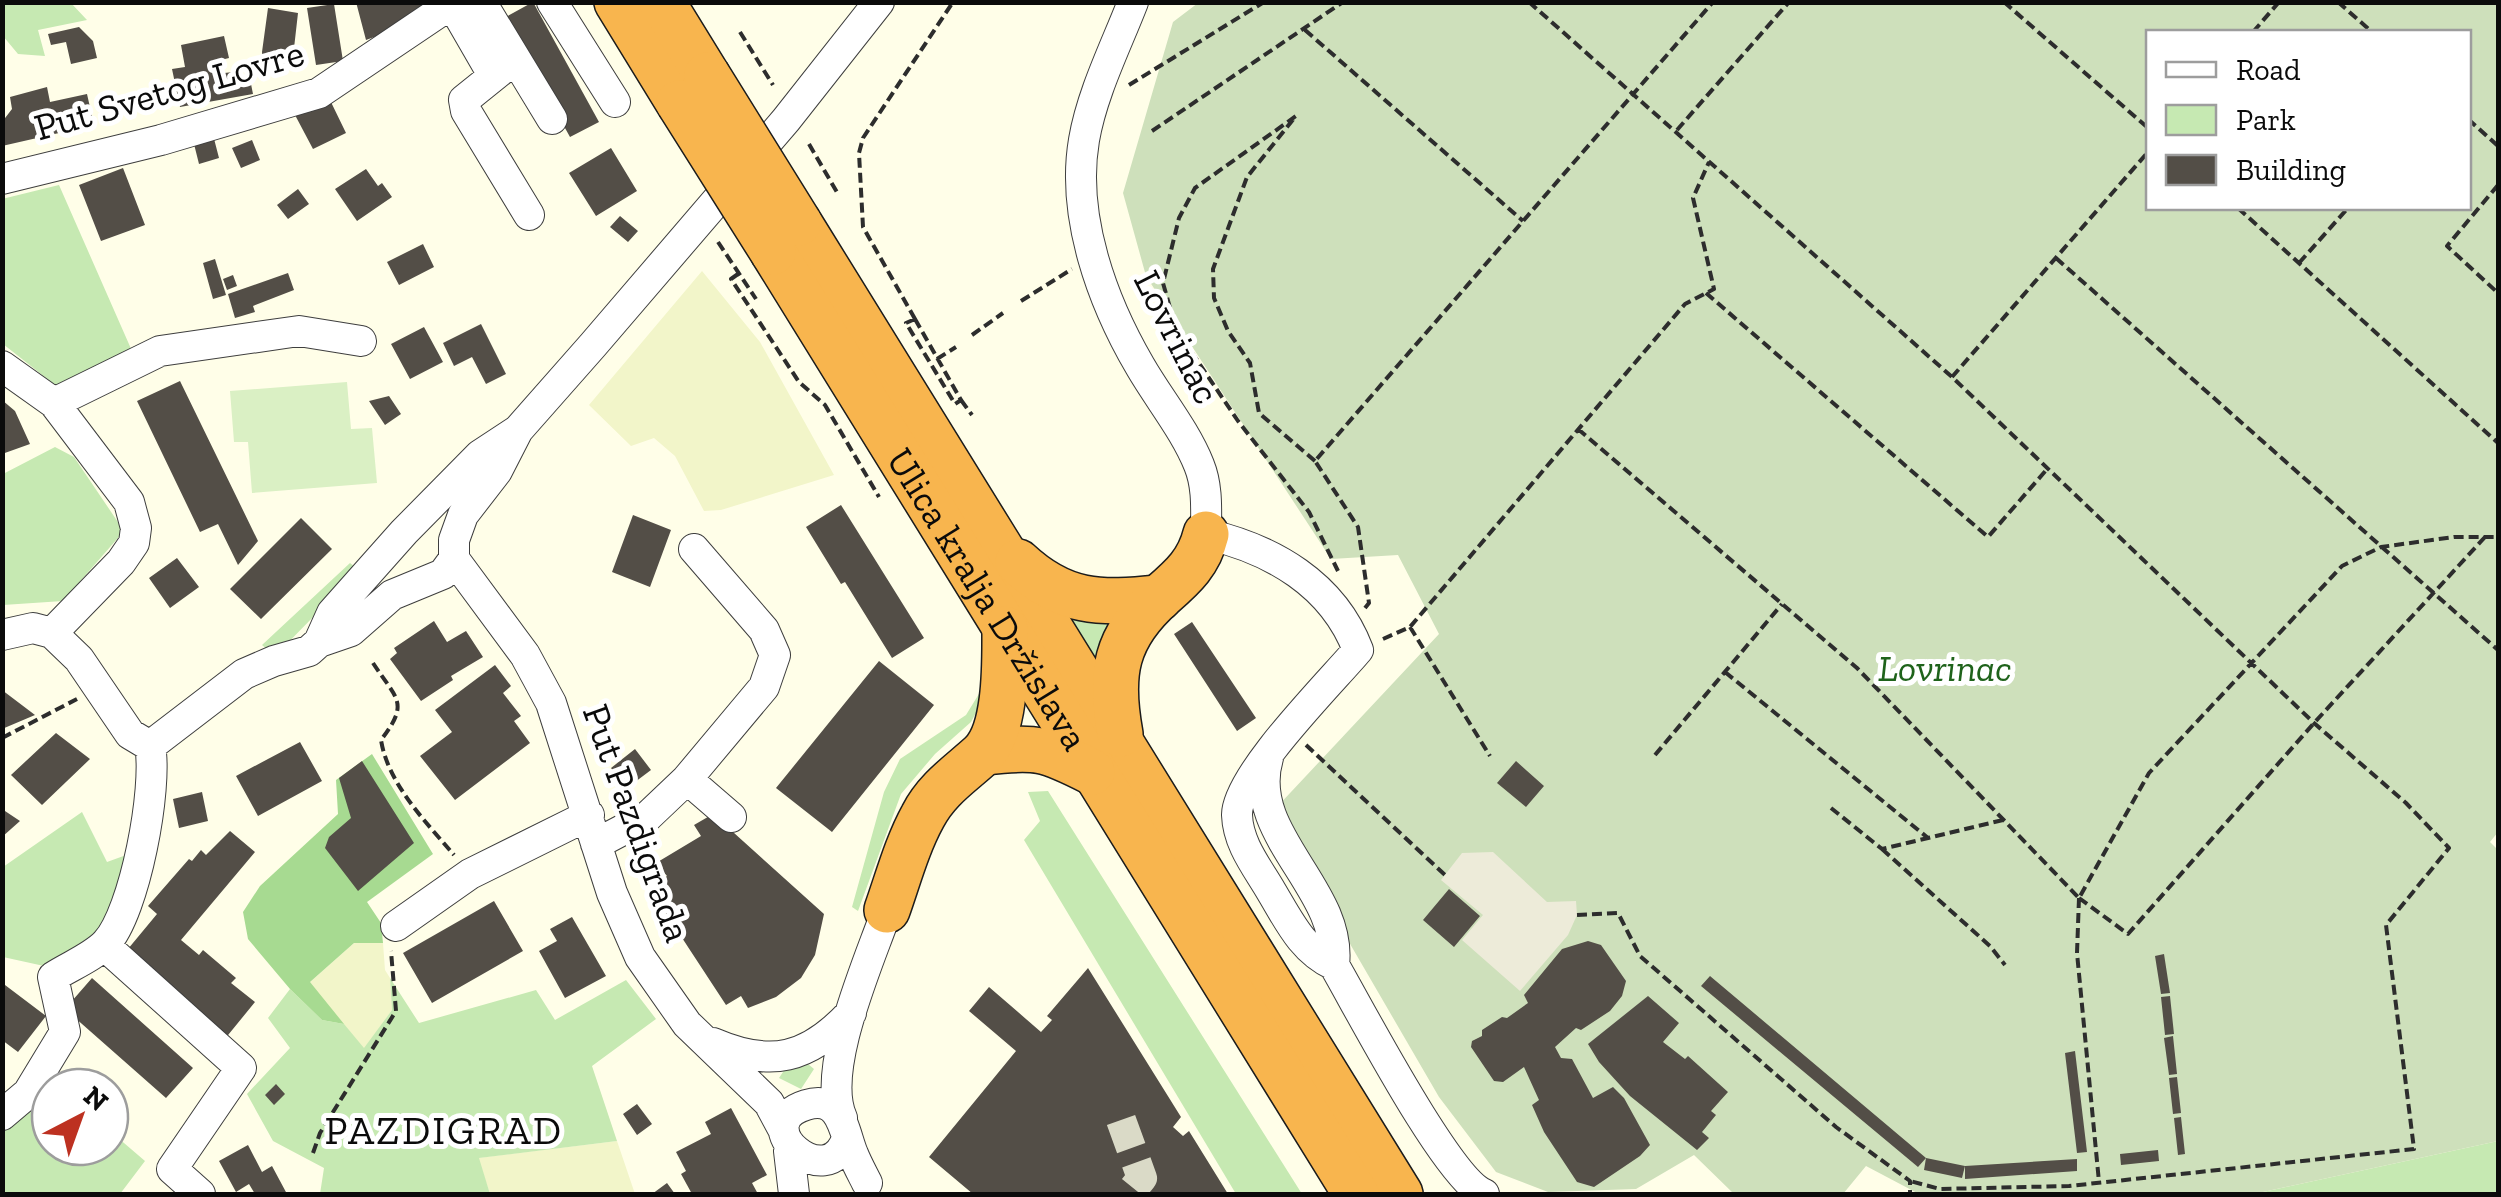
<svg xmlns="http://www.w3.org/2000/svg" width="2501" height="1197" font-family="'Zilla Slab',serif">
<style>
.farmland{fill:#f2f5c9}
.green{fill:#c6e9b2}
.forest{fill:#a7da91}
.cemetery{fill:#cee0bb;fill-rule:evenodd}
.pitch{fill:#daf0c4}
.plaza{fill:#edebd9}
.building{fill:#534e47}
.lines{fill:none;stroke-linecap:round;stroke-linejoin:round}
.minor-tunnel{stroke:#dadac7;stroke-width:30;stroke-dasharray:30 15;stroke-linecap:butt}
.minor-casing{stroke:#3e3e3e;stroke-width:32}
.highway-casing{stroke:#1c1c1c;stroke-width:48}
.path{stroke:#2d2d2d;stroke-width:4;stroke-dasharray:10 5;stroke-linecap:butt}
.minor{stroke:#fff;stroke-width:30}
.highway{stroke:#f8b54e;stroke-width:45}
.highway-bridge-casing{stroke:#1c1c1c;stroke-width:48;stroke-linecap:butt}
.highway-bridge{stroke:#f8b54e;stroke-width:45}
.labels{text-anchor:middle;stroke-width:10;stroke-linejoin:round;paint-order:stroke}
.street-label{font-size:38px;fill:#0b0b0b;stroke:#fff}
.park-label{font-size:38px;font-style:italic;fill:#1f631b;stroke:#fff}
.neighbourhood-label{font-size:40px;letter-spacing:2.5px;fill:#0b0b0b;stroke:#fff}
</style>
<rect width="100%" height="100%" fill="#fffee8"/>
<path class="farmland" d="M702,271L760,342L834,475L721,510L704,511L675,456L654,438L631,446L589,405Z
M354,943H383L385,970L390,978L392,1010L364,1049L309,983Z
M617,1141L635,1194H490L478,1158Z"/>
<path class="green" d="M2,3H71L87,20L38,30L45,56L18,54L3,36Z
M59,185L132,351L60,389L3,344L2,199Z
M55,447L74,457L124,531L63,601L3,605V474Z
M350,563L359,570L275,656L262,645Z
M1059,606L1123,618L1104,673Z
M985,684L979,707L971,722L935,754L901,794L858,911L852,907L884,792L900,759L966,715Z
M1048,791L1302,1194H1236L1024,840L1040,821L1028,792Z
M82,812L107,862L129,854L104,927L64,957L44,966L3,957V867Z
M390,978L419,1023L536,990L555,1020L626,980L656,1019L592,1066L617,1141L479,1158L490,1194H320L324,1168L273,1141L247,1094L290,1048L268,1018L290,989L322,1020L344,1024L364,1048L392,1010Z
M808,1064L814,1069L801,1089L779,1078L785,1069Z
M49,1081L57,1087H50V1147H110V1131L145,1161L120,1194H3V1126Z
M2498,1141V1194H2254Z"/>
<path class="forest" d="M372,754L433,854L367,902L381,923L383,943H354L310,982L344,1024L322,1020L290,989L248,939L243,912L260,886L338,814L336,780Z"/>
<path class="cemetery" d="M1198,3H2498V832L2490,842L2498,850V1141L2254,1194H1919L1866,1166L1843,1194H1734L1694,1155L1636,1189L1548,1192L1496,1172L1439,1097L1310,875L1276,808L1439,634L1398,555L1331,559L1146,276L1123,193L1173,22ZM2148,32H2468V208H2148Z"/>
<path class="pitch" d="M347,382L351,429L372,428L377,483L252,493L248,442H234L230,391Z"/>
<path class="plaza" d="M1493,852L1547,902L1576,901L1577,915L1568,935L1520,991L1462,940L1483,915L1441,880L1462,853Z"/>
<path class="building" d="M356,2H424L429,17L366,40Z
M533,2L599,122L570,137L504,18Z
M334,4L343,61L316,65L307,8Z
M268,8L298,13L293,57L287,70L263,67L262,52Z
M79,27L93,41L97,58L71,64L66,42L51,45L48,34Z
M224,36L229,58L221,60L224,73L234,72L236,82L250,79L253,94L180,107L172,69L185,67L181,45Z
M47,87L50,102L87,94L94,125L2,146V122L12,109L10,97Z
M329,98L346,133L313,149L295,115Z
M212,131L219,158L199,164L192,136Z
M252,140L260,160L241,168L232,148Z
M611,148L637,191L596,216L569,173Z
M123,168L145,225L101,241L79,185Z
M366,169L378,186L382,183L392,197L357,221L335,189Z
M298,189L309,204L288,219L277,205Z
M620,216L638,231L628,242L610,227Z
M423,244L434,267L399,285L387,262Z
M215,259L226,295L213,299L203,263Z
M288,273L294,290L253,306L255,312L235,318L228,294Z
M233,275L237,286L227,290L223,279Z
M481,324L506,374L486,384L472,357L454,366L443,343Z
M424,327L443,362L410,379L391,344Z
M180,381L258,541L238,565L218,524L200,532L137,401Z
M389,396L401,414L385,425L369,401Z
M2,400L15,411L30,444L2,454Z
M841,505L924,638L892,658L845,582L841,584L806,527Z
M633,515L671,530L650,587L612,572Z
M301,518L332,549L261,619L230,589Z
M177,558L199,587L170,608L149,578Z
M434,621L447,642L466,631L483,657L451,676L453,680L421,701L390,659L397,653L394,648Z
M1192,622L1256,718L1237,731L1174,634Z
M879,661L934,705L832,832L776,788Z
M495,665L511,686L503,693L521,716L514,721L530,743L455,800L420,756L452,732L435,710Z
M2,690L35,715L2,729Z
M56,733L90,759L42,805L11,775Z
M300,742L322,781L258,816L236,776Z
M635,749L651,770L627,788L611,768Z
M362,761L414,843L358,891L325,848L329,837L351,818L339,778Z
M1516,761L1544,786L1526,807L1497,783Z
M202,792L208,821L179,828L173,799Z
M2,809L20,821L2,837Z
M713,814L824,914L815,955L801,978L776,997L748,1008L741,996L726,1005L650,889L667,876L656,863L701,836L694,825Z
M230,831L255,852L181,940L199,955L203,950L236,978L231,983L255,1002L224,1040L123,955L157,914L148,906L189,859L192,861L201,850L206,855Z
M1449,889L1480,916L1454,947L1423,920Z
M494,901L523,951L432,1003L403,953Z
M572,917L606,976L565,998L539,951L557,941L550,929Z
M1588,941L1601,945L1626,981L1622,996L1610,1011L1581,1030L1576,1028L1555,1047L1561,1058L1572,1059L1593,1098L1613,1087L1624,1098L1650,1145L1640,1156L1594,1187L1577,1182L1544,1132L1532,1105L1539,1100L1524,1067L1503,1082L1494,1081L1471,1047L1472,1041L1482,1036V1030L1502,1017L1507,1018L1528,1003L1524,995L1562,949Z
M2164,954L2170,993L2161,994L2155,956Z
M1088,968L1181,1117L1173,1127L1183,1136L1189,1131L1228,1194H973L929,1157L1016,1051L969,1011L989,987L1041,1032L1052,1020L1047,1016Z
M1710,976L1926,1158L1965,1166L1962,1178L1924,1170L1926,1158L1918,1167L1701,986Z
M92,978L193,1068L166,1098L65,1009Z
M5,985L46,1016L18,1052L2,1040V988Z
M1648,996L1679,1023L1663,1042L1685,1059L1688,1056L1728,1092L1711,1111L1716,1115L1702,1132L1709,1138L1697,1150L1630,1096L1599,1062L1588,1044Z
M2170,996L2174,1034L2165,1035L2161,997Z
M2173,1036L2177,1074L2169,1075L2164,1038Z
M2075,1051L2087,1152L2077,1153L2065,1053Z
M2177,1077L2181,1113L2173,1114L2169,1078Z
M276,1084L285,1094L274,1105L265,1095Z
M637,1104L652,1124L637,1135L623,1114Z
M731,1108L767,1175L752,1183L758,1194H692L681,1174L686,1171L676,1152L711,1134L705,1122Z
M2181,1117L2185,1154L2178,1155L2174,1118Z
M248,1145L262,1172L272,1166L287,1194H255L249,1184L236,1192L219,1161Z
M2158,1150L2159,1161L2121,1165L2120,1154Z
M2077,1159V1171L1965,1179V1166Z
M667,1183L675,1194H652Z"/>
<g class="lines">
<path class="minor-tunnel" d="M1121,1120L1142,1178L1129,1194"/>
<defs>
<path id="minor" d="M481,2L552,119
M552,2L615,102
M1133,2C1116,46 1092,93 1084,140C1071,216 1102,301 1140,366C1159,399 1185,430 1199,465C1208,487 1206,511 1206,534C1272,549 1333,584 1358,650C1330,683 1236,777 1237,815C1238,844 1257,867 1271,891C1289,921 1302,950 1334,965C1343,889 1245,835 1268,758
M452,4L493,75
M515,59L464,100L466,111L529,215
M2,179L161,140L319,93L454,2
M2,366L54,403L129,502L136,528L134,543L121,562L52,633
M54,403L160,351L299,331L361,341
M694,549L764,630L775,655L764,687L687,779L731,817
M454,559L525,655L551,703L612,893L640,957L687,1024L769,1103L784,1131
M52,633L79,659L130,734L150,746
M2,635L33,628L52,633
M319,642L332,613L404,532L480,455L518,430L593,345L786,120L879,2
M150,746L244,674L274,661L309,651L319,642L351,631L392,595L443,574L454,559V540L463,515L497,471L518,430
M596,844L647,817L687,779
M396,926L470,874L589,815
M104,945L241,1068L172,1169L200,1194
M1334,965C1359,1008 1447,1178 1484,1194
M713,1043C771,1068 808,1059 851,1013
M2,1115L28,1093L65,1032L53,977C70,966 93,957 106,943C135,912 158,787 150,746
M842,1118C820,1069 870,960 887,910
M847,1138C828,1197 744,1124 806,1105C842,1094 844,1133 853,1154C857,1164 862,1173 867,1183
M789,1151L794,1194"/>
<g id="highway">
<path d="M617,2L679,103"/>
<path d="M662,2L707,75"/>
<path d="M799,223L1400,1194"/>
<path id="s1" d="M773,252L1356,1194"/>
<path d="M1018,562C1063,604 1100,604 1159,598"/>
<path d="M1120,734C1109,674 1115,637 1162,595C1184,576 1199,562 1206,534"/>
<path d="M985,752C1037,746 1045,748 1092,772"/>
<path d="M887,910C898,879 907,845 923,816C937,789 959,775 981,755C1007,731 1005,662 1005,629"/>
</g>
</defs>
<use href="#minor" class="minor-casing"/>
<use href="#highway" class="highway-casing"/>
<path class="path" d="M1529,2L1952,377L2314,723L2406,803L2449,848L2386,925L2414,1149L2069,1186L1940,1189L1910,1181
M2004,2L2148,128
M2338,2L2372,32
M1305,30L1523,221
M740,32L773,85
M2253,32L2279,2
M1129,85L1264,2
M2468,119L2498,146
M1677,130L1789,2
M1152,131L1343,2
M809,144L838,194
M2498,185L2447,246L2498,293
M2238,208L2498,443
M718,242L756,299
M2056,258L2498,650
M2299,263L2348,208
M738,274L731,279L799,382L825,405L879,497
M1706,293L1988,537L2048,468
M1021,301L1072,269
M915,319L863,227L859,153L863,138L953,2
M915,319L961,400L955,404L906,323Z
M972,335L1003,313
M937,359L956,347
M1952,377L2148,152
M961,400L972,415
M1578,429L1857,668L2079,898L2149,773L2342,566L2381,547L2454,537H2498
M1315,461L1259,413L1250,363L1228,331L1214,298L1213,269L1247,177L1296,116L1195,188L1179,218L1163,283L1176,329L1238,421L1309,512L1338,571
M1365,608L1369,603L1358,527L1315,461L1713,2
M1410,627L1490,756
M1383,639L1410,627L1685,304L1714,289L1693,198L1709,162
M373,663C397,700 410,702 381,740C388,784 426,822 454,855
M1725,672L1928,838
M2,738L77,699
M1306,745L1445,875
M1655,755L1782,604
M1831,808L1882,849L2003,820
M1882,849L1990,946L2005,965
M2079,898L2128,934L2314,723L2485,537
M2079,898L2077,953L2099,1182
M1577,915L1618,913L1640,956L1836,1127L1910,1181V1194
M313,1153L320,1133L396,1011L391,951"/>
<use href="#minor" class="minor"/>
<use href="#highway" class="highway"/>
<defs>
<path id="highway-bridge" d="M707,75L799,223
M679,103L773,252"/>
</defs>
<use href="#highway-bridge" class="highway-bridge-casing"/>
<use href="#highway-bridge" class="highway-bridge"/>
</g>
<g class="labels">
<g class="street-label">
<text transform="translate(169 90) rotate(-16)" y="13">Put Svetog Lovre</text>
<text transform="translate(1177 337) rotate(63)" y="13">Lovrinac</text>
<text dy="13" stroke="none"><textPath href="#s1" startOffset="408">Ulica kralja Držislava</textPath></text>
<text transform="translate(637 823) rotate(70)" y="13">Put Pazdigrada</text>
</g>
<g class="park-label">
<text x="1945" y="681">Lovrinac</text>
</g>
<g class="neighbourhood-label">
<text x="444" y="1144">PAZDIGRAD</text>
</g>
</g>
<rect width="2501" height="1197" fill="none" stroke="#0b0b0b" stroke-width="10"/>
<rect x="2146" y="30" width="325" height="180" fill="#ffffff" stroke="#9d9d9d" stroke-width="2.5"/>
<rect x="2166" y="62" width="50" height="15" fill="#ffffff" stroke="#9d9d9d" stroke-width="2.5"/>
<text x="2236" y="80" font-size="30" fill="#0b0b0b">Road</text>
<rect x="2166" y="105" width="50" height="30" fill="#c6e9b2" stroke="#9d9d9d" stroke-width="2.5"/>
<text x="2236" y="130" font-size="30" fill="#0b0b0b">Park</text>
<rect x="2166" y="155" width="50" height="30" fill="#534e47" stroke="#9d9d9d" stroke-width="2.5"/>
<text x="2236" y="180" font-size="30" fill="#0b0b0b">Building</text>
<g transform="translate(80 1117) rotate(41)"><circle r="48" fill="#ffffff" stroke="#9d9d9d" stroke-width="2.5"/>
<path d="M0-8L18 38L0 25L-18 38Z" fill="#bd3121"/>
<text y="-15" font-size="28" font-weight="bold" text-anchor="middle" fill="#0b0b0b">N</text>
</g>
</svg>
